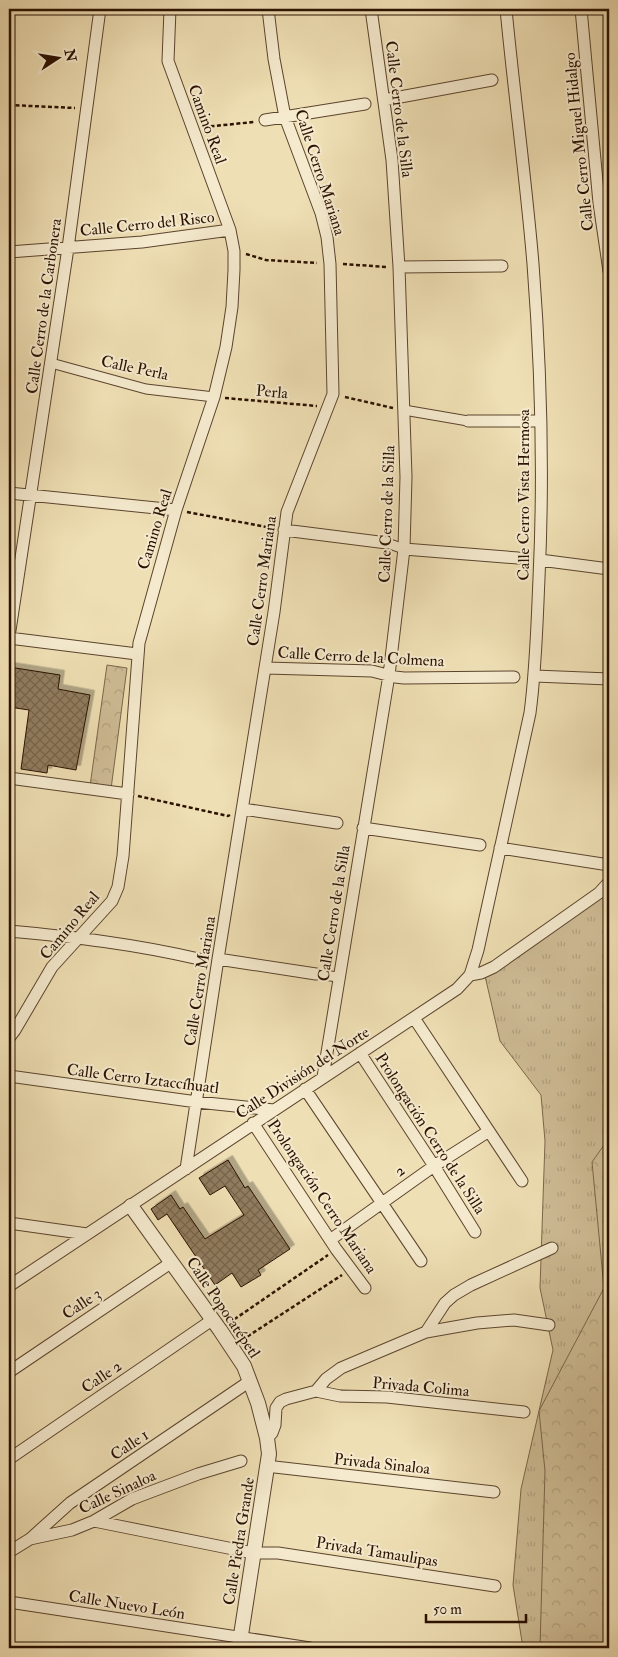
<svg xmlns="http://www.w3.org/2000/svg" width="618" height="1657" font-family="'IM FELL Double Pica',serif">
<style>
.grass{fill:url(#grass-tufts);stroke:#7c664a}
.park{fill:url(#park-crowns);stroke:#7c664a}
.building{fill:url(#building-cross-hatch);stroke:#2a1100;filter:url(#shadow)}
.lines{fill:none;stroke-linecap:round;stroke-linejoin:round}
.pedestrian-casing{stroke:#5b442d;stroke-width:11}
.minor-casing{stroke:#5b442d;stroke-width:13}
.tertiary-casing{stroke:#5b442d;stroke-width:16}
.path{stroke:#2a1100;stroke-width:2.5;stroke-dasharray:4 2.5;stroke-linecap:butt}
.pedestrian{stroke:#f5eace;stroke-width:9}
.minor{stroke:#f5eace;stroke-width:11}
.tertiary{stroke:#f5eace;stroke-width:14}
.labels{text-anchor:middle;stroke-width:4;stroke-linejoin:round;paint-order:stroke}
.street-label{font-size:16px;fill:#2a1100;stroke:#f5eace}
</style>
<defs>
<pattern id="grass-tufts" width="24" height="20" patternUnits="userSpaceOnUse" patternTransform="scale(1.25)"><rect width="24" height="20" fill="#cebc95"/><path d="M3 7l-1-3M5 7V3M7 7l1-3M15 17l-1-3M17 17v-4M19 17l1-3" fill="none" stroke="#b1a17f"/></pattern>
<pattern id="park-crowns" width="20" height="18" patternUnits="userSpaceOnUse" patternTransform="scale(1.25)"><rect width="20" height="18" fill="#cebc95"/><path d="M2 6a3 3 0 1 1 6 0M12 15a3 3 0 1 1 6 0" fill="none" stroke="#b1a17f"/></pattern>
<pattern id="building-cross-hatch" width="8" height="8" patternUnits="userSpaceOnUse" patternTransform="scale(1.25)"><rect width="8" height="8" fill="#907c5e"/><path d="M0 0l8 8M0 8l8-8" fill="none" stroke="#76644b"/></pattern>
<filter id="shadow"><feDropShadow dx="4.5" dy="-4.5" stdDeviation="0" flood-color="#0004"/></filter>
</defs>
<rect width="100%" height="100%" fill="#efdfb4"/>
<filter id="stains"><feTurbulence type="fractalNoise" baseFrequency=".004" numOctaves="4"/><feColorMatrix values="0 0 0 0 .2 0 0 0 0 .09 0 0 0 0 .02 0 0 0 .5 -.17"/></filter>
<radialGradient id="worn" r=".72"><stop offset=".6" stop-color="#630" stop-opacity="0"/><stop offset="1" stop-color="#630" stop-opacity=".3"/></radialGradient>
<path class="grass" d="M609,880V1648H523L513,1585L521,1489L553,1350L540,1288L545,1141L541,1095L500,1041L485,976Z"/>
<path class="park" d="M107,665L127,668L111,789L90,786Z
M609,1138V1648H540L545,1471L539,1411L604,1288L592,1162Z"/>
<path class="building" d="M9,667L60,675L58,689L90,695L76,770L48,765L47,773L21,769L29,710L9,707Z
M228,1160L245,1188L248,1186L290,1249L258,1270L261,1275L241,1287L232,1273L215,1285L167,1214L158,1220L151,1209L171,1195L180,1209L183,1207L205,1239L244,1215L225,1186L210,1195L199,1178Z"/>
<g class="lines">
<defs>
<path id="pedestrian" d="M51,363L146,389L214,397
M404,410L468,421
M387,543L404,549
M316,974L338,977"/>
<path id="minor" d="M581,9L599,203L609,271
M384,100L492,80
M265,120L365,104
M9,252L142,242L230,230
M399,267L502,266
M468,421H540
M9,493L176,510
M284,530L387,543
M404,549L518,558
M540,560L609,569
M9,637L68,248L100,9
M9,638L137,654
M266,668L372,671L395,677L404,678L514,677
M535,676L609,679
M9,778L128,794
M243,809L337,823
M363,828L480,845
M500,848L609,865
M9,931C75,937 134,944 199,959
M218,959L316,974
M470,975L478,950L530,713C536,668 537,623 539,578C544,473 541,368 533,264C526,179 514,94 506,9
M414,1018L522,1181
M9,1038L15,1030L52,967L112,901L118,887L123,856L139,643L176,510L214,397L226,347L232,307L234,270V251L230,230L168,61L170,9
M360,1053L434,1166L475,1232
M9,1076L197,1102L274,1110
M323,1077L389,675L404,549L406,477L399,267L392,160L371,9
M305,1089L421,1261
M253,1123L336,1249L365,1288
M186,1169L218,959L274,612L287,512L333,394L330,264L327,237L321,213L285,117L274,59L268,9
M9,1223L87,1234
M330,1240L434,1166L489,1131
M9,1286L457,989L470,975L481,973L494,967L599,893L609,882
M426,1332L445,1303L454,1295L471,1285L552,1248
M9,1372L172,1262
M316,1391L340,1396L387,1397L524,1412
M267,1438L272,1433L275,1425L276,1408L280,1402L286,1399L316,1391L326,1379L341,1368L426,1332L477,1323L514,1320L549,1325
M9,1459L212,1320
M266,1466L494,1492
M94,1521L253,1553H278L495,1586
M30,1539L70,1503L250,1381
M9,1552L30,1539L72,1530L94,1521L132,1499L198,1474L241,1461
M9,1602L310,1648"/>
<path id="tertiary" d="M131,1206L220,1330L244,1366L258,1403L267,1438L269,1454L239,1648"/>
</defs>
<use href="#pedestrian" class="pedestrian-casing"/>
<use href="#minor" class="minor-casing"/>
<use href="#tertiary" class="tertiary-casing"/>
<path class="path" d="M9,105L75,108
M204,127L254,122
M246,254L266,260L317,263
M343,264L387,267
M345,397L393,408
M225,398L317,406
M187,512L272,528
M138,796L228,816L230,815
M229,1323L328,1255
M242,1340L342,1275"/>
<use href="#pedestrian" class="pedestrian"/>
<use href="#minor" class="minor"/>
<use href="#tertiary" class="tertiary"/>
</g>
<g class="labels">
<g class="street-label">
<text transform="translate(400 109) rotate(83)" y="6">Calle Cerro de la Silla</text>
<text transform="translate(208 124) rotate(70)" y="6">Camino Real</text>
<text transform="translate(578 142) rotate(-96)" y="6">Calle Cerro Miguel Hidalgo</text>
<text transform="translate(321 172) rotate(72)" y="6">Calle Cerro Mariana</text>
<text transform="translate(147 223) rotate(-6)" y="6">Calle Cerro del Risco</text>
<text transform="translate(43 306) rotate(-82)" y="6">Calle Cerro de la Carbonera</text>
<text transform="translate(135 367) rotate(12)" y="6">Calle Perla</text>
<text transform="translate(272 391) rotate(5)" y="6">Perla</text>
<text transform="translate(523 495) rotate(-90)" y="6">Calle Cerro Vista Hermosa</text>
<text transform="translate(386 514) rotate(-88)" y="6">Calle Cerro de la Silla</text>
<text transform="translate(154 529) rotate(-73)" y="6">Camino Real</text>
<text transform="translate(261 581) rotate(-82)" y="6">Calle Cerro Mariana</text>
<text transform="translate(361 656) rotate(3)" y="6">Calle Cerro de la Colmena</text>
<text transform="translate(333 913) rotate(-81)" y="6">Calle Cerro de la Silla</text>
<text transform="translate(69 925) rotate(-50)" y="6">Camino Real</text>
<text transform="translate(199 981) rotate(-81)" y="6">Calle Cerro Mariana</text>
<text transform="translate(302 1072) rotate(-33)" y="6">Calle División del Norte</text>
<text transform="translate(143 1078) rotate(7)" y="6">Calle Cerro Iztaccíhuatl</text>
<text transform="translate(431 1133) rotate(57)" y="6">Prolongación Cerro de la Silla</text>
<text transform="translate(399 1170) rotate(-35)" y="6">2</text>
<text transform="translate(323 1196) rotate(56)" y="6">Prolongación Cerro Mariana</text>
<text transform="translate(81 1303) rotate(-34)" y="6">Calle 3</text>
<text transform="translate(224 1307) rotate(56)" y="6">Calle Popocatépetl</text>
<text transform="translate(101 1376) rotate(-34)" y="6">Calle 2</text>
<text transform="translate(421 1386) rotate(5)" y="6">Privada Colima</text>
<text transform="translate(129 1444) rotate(-34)" y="6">Calle 1</text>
<text transform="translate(382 1463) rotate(6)" y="6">Privada Sinaloa</text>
<text transform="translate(117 1491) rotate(-25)" y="6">Calle Sinaloa</text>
<text transform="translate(238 1541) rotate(-81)" y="6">Calle Piedra Grande</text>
<text transform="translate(377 1551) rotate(9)" y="6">Privada Tamaulipas</text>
<text transform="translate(127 1604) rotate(9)" y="6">Calle Nuevo León</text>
</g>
</g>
<rect width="618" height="1657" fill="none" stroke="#efdfb4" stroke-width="30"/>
<rect x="10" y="10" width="598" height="1637" fill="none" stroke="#2a1100" stroke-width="2.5"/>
<rect x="15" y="15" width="588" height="1627" fill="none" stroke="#2a1100"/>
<g transform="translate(58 58) rotate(78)" stroke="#f5eace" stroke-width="4" paint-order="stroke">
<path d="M0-4L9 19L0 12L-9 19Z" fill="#2a1100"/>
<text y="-8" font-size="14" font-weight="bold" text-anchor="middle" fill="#2a1100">N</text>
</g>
<path d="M426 1614v8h100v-8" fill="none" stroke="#2a1100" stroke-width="2.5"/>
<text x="433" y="1614" font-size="15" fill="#2a1100" stroke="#f5eace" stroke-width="4" paint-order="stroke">50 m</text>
<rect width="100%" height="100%" filter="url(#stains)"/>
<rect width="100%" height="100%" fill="url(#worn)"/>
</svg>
